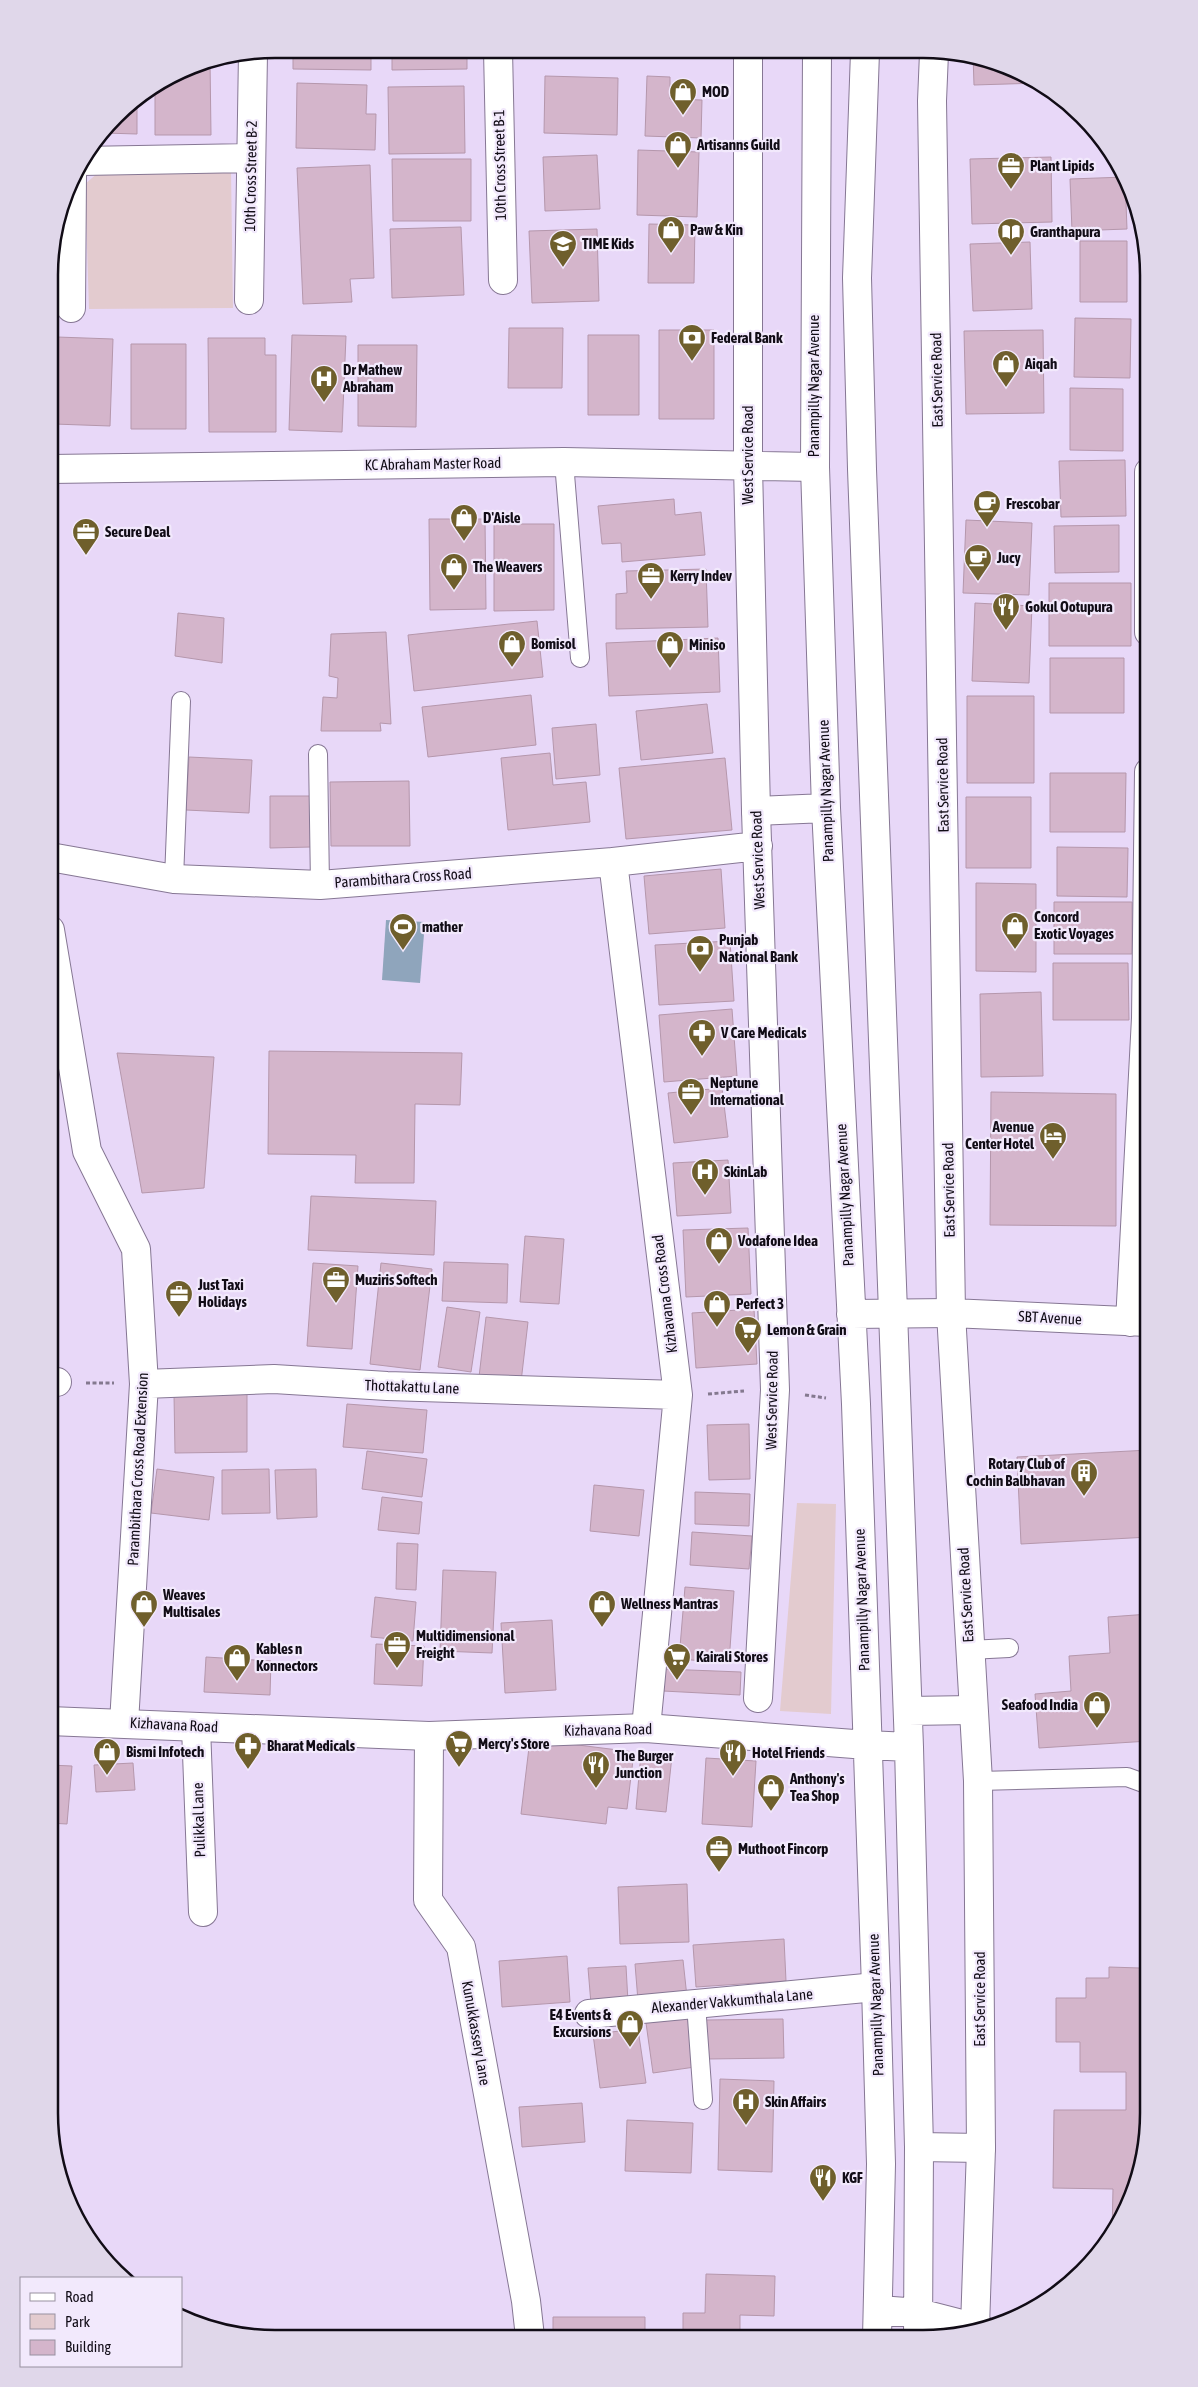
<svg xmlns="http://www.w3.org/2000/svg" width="1198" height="2387" font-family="'Asap Condensed',sans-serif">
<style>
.green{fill:#e3cbcf}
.water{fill:#8fa5bc}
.building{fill:#d4b5cb;stroke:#b597ac}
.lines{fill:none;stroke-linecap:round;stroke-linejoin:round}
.service-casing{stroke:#867794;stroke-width:20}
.minor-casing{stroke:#867794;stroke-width:30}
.tertiary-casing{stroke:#867794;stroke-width:30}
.path{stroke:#84798f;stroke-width:3;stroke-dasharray:4 2.5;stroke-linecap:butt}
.service{stroke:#fff;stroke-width:18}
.minor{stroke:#fff;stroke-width:28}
.tertiary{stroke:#fff;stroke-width:28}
.labels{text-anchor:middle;stroke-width:4.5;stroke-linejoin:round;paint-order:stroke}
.poi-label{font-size:15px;font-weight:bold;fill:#110c16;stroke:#f2e9fc;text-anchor:start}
.street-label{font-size:15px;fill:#110c16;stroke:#f2e9fc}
.rim{fill:none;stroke:#110c16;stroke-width:2.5}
</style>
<rect width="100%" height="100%" fill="#e8d8f8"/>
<path class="green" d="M231,170L233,308L89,309L85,184L99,172Z
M797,1503L836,1504L831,1714L780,1711Z"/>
<path class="water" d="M386,920L425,922L420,983L382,980Z"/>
<path class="building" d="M293,49H371V70L293,69Z
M392,49L467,50V69L392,70Z
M640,51H710V55H640Z
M973,55L1023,72L1040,83L974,85Z
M210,61L211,135H155V87L188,66Z
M545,76L618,78L617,135L544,133Z
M647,76L670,77V99L702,100L701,138L645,136Z
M297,83L367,85L366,114H376L375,150L296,148Z
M464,86L465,153L389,154L388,87Z
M137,97V134L104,133L125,105Z
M638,150L699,152L697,217L637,215Z
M597,155L600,209L545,211L543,157Z
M1051,157L1052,222L972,224L970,159Z
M392,159H471V221H393Z
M370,165L374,278L350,279L352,302L303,304L297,168Z
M1125,177L1127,229L1072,231L1070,179Z
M649,224L695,225L694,283H648Z
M461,227L464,295L392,298L390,229Z
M597,229L599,301L532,303L529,231Z
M1080,241H1127V302H1080Z
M1030,242L1032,309L973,311L970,244Z
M1075,318L1131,319L1130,378L1074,377Z
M509,328H563L562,388H508Z
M659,330H714V419H659Z
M1043,330L1044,413L966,414L964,331Z
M292,335L346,336L342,432L289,430Z
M588,335H639V415H588Z
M57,337L113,339L110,426L54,424Z
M208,338H265V355H276V432H209Z
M131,344H186V429H131Z
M358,345H417L416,427L358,426Z
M1070,388L1123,389V451L1070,450Z
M1125,460L1126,516L1061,517L1059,461Z
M674,499L675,515L701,512L705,555L622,562L621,543L602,544L598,506Z
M429,519H485L486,609L430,610Z
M966,520L1032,523L1029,595L963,593Z
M494,524H554V610L494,611Z
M1119,525V572L1055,573L1054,526Z
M706,569L708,627L616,629V594L627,593L626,571Z
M1049,583H1131V646H1049Z
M975,603L1032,606L1029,683L972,681Z
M178,613L224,618L222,663L175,656Z
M537,621L543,677L414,691L408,635Z
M386,632L391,724L380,723L381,731H321L323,697L337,698L338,678L329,676L331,634Z
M718,638L720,692L609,696L606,643Z
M1050,658H1124V713H1050Z
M531,695L536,745L428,757L422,707Z
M967,696H1034V783H967Z
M707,704L713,753L641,760L636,711Z
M596,724L600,775L556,779L552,728Z
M550,753L553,785L586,782L590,822L508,830L501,758Z
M189,757L252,760L249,813L186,810Z
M725,758L732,830L626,839L619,768Z
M1050,773H1126L1125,832H1050Z
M409,781L410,846H331L330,782Z
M270,796H311V847L270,848Z
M966,797H1031V868H966Z
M1057,847L1128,848L1127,897L1057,896Z
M721,869L725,928L649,934L644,876Z
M976,883L1036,884V972L976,971Z
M1054,902H1132V954H1054Z
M730,941L734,1001L659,1005L655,945Z
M1053,963H1128L1129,1020H1053Z
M1041,992L1043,1076L981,1077L980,994Z
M732,1009L737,1076L664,1082L659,1015Z
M269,1051L462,1053L460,1105L415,1104L414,1183H355L356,1155L268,1154Z
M117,1053L214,1057L204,1188L142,1193Z
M722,1088L728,1137L674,1143L668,1093Z
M991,1092L1116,1094V1226L990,1225Z
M728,1160L731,1213L677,1216L673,1163Z
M311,1196L436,1201L434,1255L308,1250Z
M748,1228L751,1294L686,1297L683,1230Z
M525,1236L564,1239L559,1304L520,1302Z
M444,1262L508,1264L507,1303L442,1301Z
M313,1263L358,1266L352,1349L307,1346Z
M381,1263L432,1269L420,1370L370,1364Z
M447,1307L480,1312L471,1372L438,1367Z
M754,1309L757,1364L696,1368L692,1313Z
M486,1317L528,1322L521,1382L479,1377Z
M247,1394V1452L175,1453L174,1395Z
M347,1404L427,1410L423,1453L343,1447Z
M749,1424L750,1479L709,1480L707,1425Z
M1149,1450V1537L1021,1544L1017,1457Z
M367,1451L427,1459L422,1497L362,1489Z
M157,1469L214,1477L209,1520L151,1513Z
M269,1469L270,1513L222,1514V1470Z
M316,1469L317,1517L277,1519L275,1470Z
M594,1485L644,1490L639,1536L590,1531Z
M695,1492L750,1494L749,1526L695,1524Z
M382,1497L422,1502L419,1534L378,1530Z
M692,1532L752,1536L749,1569L690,1565Z
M397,1543L418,1544L416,1590L396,1589Z
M443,1570L496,1572L492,1653L440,1651Z
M685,1587L734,1591L729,1663L679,1659Z
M375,1597L416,1602L413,1641L371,1637Z
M1149,1614V1741L1039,1748L1035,1694L1071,1691L1069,1656L1110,1653L1108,1617Z
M552,1620L556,1690L505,1693L501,1623Z
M376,1644L424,1646L422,1686L374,1684Z
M206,1657L271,1661L270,1695L204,1692Z
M664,1669L741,1672L740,1695L663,1691Z
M530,1739L634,1752L627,1809L608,1807L606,1824L521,1814Z
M641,1753L672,1756L666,1812L636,1809Z
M706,1758L756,1761L752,1827L702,1824Z
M133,1763L135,1790L96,1792L94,1765Z
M49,1765L72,1766L67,1824L49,1823Z
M687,1884L689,1942L620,1944L618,1887Z
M784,1939L786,1981L696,1987L693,1945Z
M567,1956L570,2002L502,2007L499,1961Z
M683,1960L687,1997L638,2001L635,1964Z
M626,1966L628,2002L591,2004L588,1968Z
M1109,1967L1140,1968V2034H1149V2127H1143L1144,2149L1132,2199L1112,2233L1113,2189L1053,2188L1054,2110H1126V2072H1080V2042H1056V1998H1086V1978H1109Z
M688,2018L695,2067L653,2073L646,2023Z
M783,2019L784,2058L707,2059L706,2020Z
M638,2029L646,2083L600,2088L593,2034Z
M720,2079L774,2081L772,2172L718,2170Z
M582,2103L585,2142L522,2147L519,2107Z
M627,2120L693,2123L691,2173L625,2171Z
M706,2274L775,2276L774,2316L740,2315V2338H683V2313H705Z
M553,2317H645V2337H553Z"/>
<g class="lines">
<defs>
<path id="service" d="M564,462L580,658
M318,754L320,885
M174,879L181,701
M969,1650L1009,1648
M978,1781L1127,1777L1149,1785
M696,2004L703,2100"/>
<path id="minor" d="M498,50L503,280
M748,52V466L756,811L775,1390L758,1698
M934,53L932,101L951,1313L978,1781L981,2148L975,2327
M82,161L251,158
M249,300L253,53
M71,308L72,175
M50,469L564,462L815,467
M1149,632V472
M50,857L174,879L320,885L613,862L758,846
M613,862L678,1395L646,1728
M50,930L87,1151L136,1249L144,1384L124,1723
M951,1313L1147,1322
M1130,1322L1146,1018L1149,772
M49,1382H57
M144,1384L274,1379L387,1386L678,1395
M196,1727L203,1912
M429,1736L428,1900L461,1947L526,2301L530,2337
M589,2014L876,1987"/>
<path id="tertiary" d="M817,52L815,467L826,808L856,1404L876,1987L881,2164L877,2338
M865,52L857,278L862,469L909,1747L919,2147L918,2338
M756,811L826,808
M851,1314L951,1313
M908,1711L973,1710
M49,1721L429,1736L646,1728L867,1745L909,1747
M919,2147L981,2148
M879,2310L919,2313L981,2329"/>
</defs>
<use href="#service" class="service-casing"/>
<use href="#minor" class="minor-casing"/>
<use href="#tertiary" class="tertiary-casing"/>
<path class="path" d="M86,1383H114
M708,1394L744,1391
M805,1395L826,1398"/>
<use href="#service" class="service"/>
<use href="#minor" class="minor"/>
<use href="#tertiary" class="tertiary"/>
</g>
<defs>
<symbol id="shop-pin" viewBox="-11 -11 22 30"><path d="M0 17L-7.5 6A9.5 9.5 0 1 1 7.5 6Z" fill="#6f5f2c" stroke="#f2e9fc"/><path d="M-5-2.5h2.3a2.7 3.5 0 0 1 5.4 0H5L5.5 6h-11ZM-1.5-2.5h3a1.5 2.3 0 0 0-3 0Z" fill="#fff"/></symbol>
<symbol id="office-pin" viewBox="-11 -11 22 30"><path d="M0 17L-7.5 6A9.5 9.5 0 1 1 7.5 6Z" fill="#6f5f2c" stroke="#f2e9fc"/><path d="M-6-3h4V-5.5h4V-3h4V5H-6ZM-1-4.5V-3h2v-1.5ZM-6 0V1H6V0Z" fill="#fff"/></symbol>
<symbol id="library-pin" viewBox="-11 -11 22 30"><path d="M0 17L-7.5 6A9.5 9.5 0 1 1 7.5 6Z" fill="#6f5f2c" stroke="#f2e9fc"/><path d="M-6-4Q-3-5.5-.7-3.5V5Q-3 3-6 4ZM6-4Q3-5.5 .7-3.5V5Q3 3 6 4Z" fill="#fff"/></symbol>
<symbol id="school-pin" viewBox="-11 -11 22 30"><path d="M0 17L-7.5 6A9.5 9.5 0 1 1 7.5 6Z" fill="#6f5f2c" stroke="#f2e9fc"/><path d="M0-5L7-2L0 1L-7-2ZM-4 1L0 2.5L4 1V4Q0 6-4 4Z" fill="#fff"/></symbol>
<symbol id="bank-pin" viewBox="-11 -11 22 30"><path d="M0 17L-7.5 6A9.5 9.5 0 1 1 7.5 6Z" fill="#6f5f2c" stroke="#f2e9fc"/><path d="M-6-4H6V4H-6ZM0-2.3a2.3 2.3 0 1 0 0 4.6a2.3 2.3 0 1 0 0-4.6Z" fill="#fff"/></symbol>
<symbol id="hospital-pin" viewBox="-11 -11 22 30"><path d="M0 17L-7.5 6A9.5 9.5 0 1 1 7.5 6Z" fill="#6f5f2c" stroke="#f2e9fc"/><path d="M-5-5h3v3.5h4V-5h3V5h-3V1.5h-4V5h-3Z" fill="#fff"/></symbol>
<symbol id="cafe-pin" viewBox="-11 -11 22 30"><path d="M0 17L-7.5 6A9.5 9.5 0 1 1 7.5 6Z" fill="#6f5f2c" stroke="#f2e9fc"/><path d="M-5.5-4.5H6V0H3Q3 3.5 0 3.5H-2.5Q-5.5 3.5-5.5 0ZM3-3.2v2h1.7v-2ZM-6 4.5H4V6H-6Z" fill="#fff"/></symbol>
<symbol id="restaurant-pin" viewBox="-11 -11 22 30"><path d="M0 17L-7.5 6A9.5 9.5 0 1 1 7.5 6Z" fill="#6f5f2c" stroke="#f2e9fc"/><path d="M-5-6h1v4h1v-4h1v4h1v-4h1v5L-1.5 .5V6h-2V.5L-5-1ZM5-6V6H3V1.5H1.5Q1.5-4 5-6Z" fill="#fff"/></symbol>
<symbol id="stadium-pin" viewBox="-11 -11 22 30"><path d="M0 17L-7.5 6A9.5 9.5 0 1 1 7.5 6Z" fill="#6f5f2c" stroke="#f2e9fc"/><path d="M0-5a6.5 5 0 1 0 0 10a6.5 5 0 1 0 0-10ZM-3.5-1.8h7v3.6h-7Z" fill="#fff"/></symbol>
<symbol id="pharmacy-pin" viewBox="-11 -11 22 30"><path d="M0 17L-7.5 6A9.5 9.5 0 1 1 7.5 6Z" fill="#6f5f2c" stroke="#f2e9fc"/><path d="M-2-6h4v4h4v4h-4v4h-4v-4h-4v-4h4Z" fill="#fff"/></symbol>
<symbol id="hotel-pin" viewBox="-11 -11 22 30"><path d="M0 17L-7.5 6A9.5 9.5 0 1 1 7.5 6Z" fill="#6f5f2c" stroke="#f2e9fc"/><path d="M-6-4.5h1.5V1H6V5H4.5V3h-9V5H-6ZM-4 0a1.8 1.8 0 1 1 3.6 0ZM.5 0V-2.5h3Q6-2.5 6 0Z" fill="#fff"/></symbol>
<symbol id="supermarket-pin" viewBox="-11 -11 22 30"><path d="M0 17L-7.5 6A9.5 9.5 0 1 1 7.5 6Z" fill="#6f5f2c" stroke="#f2e9fc"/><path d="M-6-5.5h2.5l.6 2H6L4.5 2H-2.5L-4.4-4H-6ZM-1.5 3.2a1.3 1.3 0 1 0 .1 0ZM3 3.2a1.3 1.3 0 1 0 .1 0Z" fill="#fff"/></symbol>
<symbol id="building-pin" viewBox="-11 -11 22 30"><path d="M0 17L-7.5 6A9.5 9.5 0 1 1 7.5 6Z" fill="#6f5f2c" stroke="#f2e9fc"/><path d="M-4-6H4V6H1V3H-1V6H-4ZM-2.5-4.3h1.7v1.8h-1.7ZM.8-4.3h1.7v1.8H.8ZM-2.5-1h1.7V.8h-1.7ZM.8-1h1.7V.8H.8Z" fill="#fff"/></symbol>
</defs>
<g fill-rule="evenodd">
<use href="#shop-pin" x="667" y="76" width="32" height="43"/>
<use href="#shop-pin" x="662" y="129" width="32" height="43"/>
<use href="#office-pin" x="995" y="150" width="32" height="43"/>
<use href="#shop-pin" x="655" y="214" width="32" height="43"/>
<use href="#library-pin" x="995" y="216" width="32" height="43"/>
<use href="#school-pin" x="547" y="228" width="32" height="43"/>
<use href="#bank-pin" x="676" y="322" width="32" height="43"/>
<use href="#shop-pin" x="990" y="348" width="32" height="43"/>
<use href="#hospital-pin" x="308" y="363" width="32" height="43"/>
<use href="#cafe-pin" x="971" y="488" width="32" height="43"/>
<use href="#shop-pin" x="448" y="502" width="32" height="43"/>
<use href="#office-pin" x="70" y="516" width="32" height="43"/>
<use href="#cafe-pin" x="962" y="542" width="32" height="43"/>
<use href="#shop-pin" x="438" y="551" width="32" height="43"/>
<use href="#office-pin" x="635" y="560" width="32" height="43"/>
<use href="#restaurant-pin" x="990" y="591" width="32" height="43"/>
<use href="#shop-pin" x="496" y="628" width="32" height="43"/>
<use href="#shop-pin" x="654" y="629" width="32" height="43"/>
<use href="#shop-pin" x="999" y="910" width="32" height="43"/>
<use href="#stadium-pin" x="387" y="911" width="32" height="43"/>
<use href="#bank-pin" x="684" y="933" width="32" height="43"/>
<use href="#pharmacy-pin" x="686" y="1017" width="32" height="43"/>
<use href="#office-pin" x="675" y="1076" width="32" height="43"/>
<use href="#hotel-pin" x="1037" y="1120" width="32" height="43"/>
<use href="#hospital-pin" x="689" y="1156" width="32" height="43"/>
<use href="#shop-pin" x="703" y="1225" width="32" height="43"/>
<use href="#office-pin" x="320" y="1264" width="32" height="43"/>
<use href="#office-pin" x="163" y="1278" width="32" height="43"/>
<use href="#shop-pin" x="701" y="1288" width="32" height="43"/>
<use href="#supermarket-pin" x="732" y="1314" width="32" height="43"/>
<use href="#building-pin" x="1068" y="1457" width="32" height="43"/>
<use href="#shop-pin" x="128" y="1588" width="32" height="43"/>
<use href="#shop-pin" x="586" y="1588" width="32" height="43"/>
<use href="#office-pin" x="381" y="1629" width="32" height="43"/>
<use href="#supermarket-pin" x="661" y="1641" width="32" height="43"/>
<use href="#shop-pin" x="221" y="1642" width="32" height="43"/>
<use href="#shop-pin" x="1081" y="1689" width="32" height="43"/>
<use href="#supermarket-pin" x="443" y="1728" width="32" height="43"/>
<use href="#pharmacy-pin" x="232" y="1730" width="32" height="43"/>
<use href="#shop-pin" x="91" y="1736" width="32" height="43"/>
<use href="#restaurant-pin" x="717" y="1737" width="32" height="43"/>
<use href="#restaurant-pin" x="580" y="1749" width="32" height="43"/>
<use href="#shop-pin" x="755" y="1772" width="32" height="43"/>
<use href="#office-pin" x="703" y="1833" width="32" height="43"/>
<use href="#shop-pin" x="614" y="2008" width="32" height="43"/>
<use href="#hospital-pin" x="730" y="2086" width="32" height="43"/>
<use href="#restaurant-pin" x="807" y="2162" width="32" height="43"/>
</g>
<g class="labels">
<g class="poi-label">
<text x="702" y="97">MOD</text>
<text x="697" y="150">Artisanns Guild</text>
<text x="1030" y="171">Plant Lipids</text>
<text x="690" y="235">Paw &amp; Kin</text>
<text x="1030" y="237">Granthapura</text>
<text x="582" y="249">TIME Kids</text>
<text x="711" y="343">Federal Bank</text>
<text x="1025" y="369">Aiqah</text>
<text x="343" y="375">Dr Mathew<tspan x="343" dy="17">Abraham</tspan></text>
<text x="1006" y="509">Frescobar</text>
<text x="483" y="523">D'Aisle</text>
<text x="105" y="537">Secure Deal</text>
<text x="997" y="563">Jucy</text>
<text x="473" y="572">The Weavers</text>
<text x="670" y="581">Kerry Indev</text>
<text x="1025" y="612">Gokul Ootupura</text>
<text x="531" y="649">Bomisol</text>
<text x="689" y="650">Miniso</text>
<text x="1034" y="922">Concord<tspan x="1034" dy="17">Exotic Voyages</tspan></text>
<text x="422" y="932">mather</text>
<text x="719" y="945">Punjab<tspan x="719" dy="17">National Bank</tspan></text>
<text x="721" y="1038">V Care Medicals</text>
<text x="710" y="1088">Neptune<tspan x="710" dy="17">International</tspan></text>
<text x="1034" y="1132" text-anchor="end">Avenue<tspan x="1034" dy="17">Center Hotel</tspan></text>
<text x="724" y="1177">SkinLab</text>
<text x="738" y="1246">Vodafone Idea</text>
<text x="355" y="1285">Muziris Softech</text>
<text x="198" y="1290">Just Taxi<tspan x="198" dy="17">Holidays</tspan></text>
<text x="736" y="1309">Perfect 3</text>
<text x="767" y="1335">Lemon &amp; Grain</text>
<text x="1065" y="1469" text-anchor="end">Rotary Club of<tspan x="1065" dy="17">Cochin Balbhavan</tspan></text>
<text x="163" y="1600">Weaves<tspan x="163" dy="17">Multisales</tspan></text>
<text x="621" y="1609">Wellness Mantras</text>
<text x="416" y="1641">Multidimensional<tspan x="416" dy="17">Freight</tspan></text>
<text x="256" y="1654">Kables n<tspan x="256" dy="17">Konnectors</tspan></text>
<text x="696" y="1662">Kairali Stores</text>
<text x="1078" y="1710" text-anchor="end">Seafood India</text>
<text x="478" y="1749">Mercy's Store</text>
<text x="267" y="1751">Bharat Medicals</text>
<text x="126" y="1757">Bismi Infotech</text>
<text x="752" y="1758">Hotel Friends</text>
<text x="615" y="1761">The Burger<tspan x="615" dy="17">Junction</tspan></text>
<text x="790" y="1784">Anthony's<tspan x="790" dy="17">Tea Shop</tspan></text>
<text x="738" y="1854">Muthoot Fincorp</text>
<text x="611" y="2020" text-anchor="end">E4 Events &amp;<tspan x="611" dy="17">Excursions</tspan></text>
<text x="765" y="2107">Skin Affairs</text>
<text x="842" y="2183">KGF</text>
</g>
<g class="street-label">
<text transform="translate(500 165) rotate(-91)" y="5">10th Cross Street B-1</text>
<text transform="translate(251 176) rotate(-89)" y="5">10th Cross Street B-2</text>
<text transform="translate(937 380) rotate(-91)" y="5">East Service Road</text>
<text transform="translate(814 386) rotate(-90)" y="5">Panampilly Nagar Avenue</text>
<text transform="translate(748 455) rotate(-90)" y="5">West Service Road</text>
<text transform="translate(433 464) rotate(-1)" y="5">KC Abraham Master Road</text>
<text transform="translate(943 785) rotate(-91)" y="5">East Service Road</text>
<text transform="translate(826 791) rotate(-92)" y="5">Panampilly Nagar Avenue</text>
<text transform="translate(758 860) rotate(-92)" y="5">West Service Road</text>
<text transform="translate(403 878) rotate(-4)" y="5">Parambithara Cross Road</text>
<text transform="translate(949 1190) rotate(-91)" y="5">East Service Road</text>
<text transform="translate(845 1195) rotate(-93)" y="5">Panampilly Nagar Avenue</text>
<text transform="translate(665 1294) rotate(-97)" y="5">Kizhavana Cross Road</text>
<text transform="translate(1050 1318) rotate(3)" y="5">SBT Avenue</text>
<text transform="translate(412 1387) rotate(2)" y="5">Thottakattu Lane</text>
<text transform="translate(772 1400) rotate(-89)" y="5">West Service Road</text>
<text transform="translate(138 1469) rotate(-87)" y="5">Parambithara Cross Road Extension</text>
<text transform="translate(966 1595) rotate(-93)" y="5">East Service Road</text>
<text transform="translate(862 1600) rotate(-92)" y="5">Panampilly Nagar Avenue</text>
<text transform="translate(174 1725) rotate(3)" y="5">Kizhavana Road</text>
<text transform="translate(608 1730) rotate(-1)" y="5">Kizhavana Road</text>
<text transform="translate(199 1820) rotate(-92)" y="5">Pulikkal Lane</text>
<text transform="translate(980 1999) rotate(-90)" y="5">East Service Road</text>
<text transform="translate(732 2001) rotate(-5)" y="5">Alexander Vakkumthala Lane</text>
<text transform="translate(876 2005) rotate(-92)" y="5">Panampilly Nagar Avenue</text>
<text transform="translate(476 2033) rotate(80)" y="5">Kunukkassery Lane</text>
</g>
</g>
<path d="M0 0H1198V2387H0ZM275 58H923A217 217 0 0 1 1140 275V2113A217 217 0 0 1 923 2330H275A217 217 0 0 1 58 2113V275A217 217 0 0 1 275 58Z" fill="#e0d7ea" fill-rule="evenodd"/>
<path class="rim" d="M275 58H923A217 217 0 0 1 1140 275V2113A217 217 0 0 1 923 2330H275A217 217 0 0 1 58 2113V275A217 217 0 0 1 275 58Z"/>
<rect x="20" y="2277" width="162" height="90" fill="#f2e9fc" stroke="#9891a0"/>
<rect x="30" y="2293" width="25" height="8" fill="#ffffff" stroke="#9891a0"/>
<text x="65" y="2302" font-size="15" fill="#110c16">Road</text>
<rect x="30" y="2314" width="25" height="15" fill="#e3cbcf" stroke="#9891a0"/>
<text x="65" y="2327" font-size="15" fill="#110c16">Park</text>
<rect x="30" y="2340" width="25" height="15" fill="#d4b5cb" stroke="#9891a0"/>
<text x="65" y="2352" font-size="15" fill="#110c16">Building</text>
</svg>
